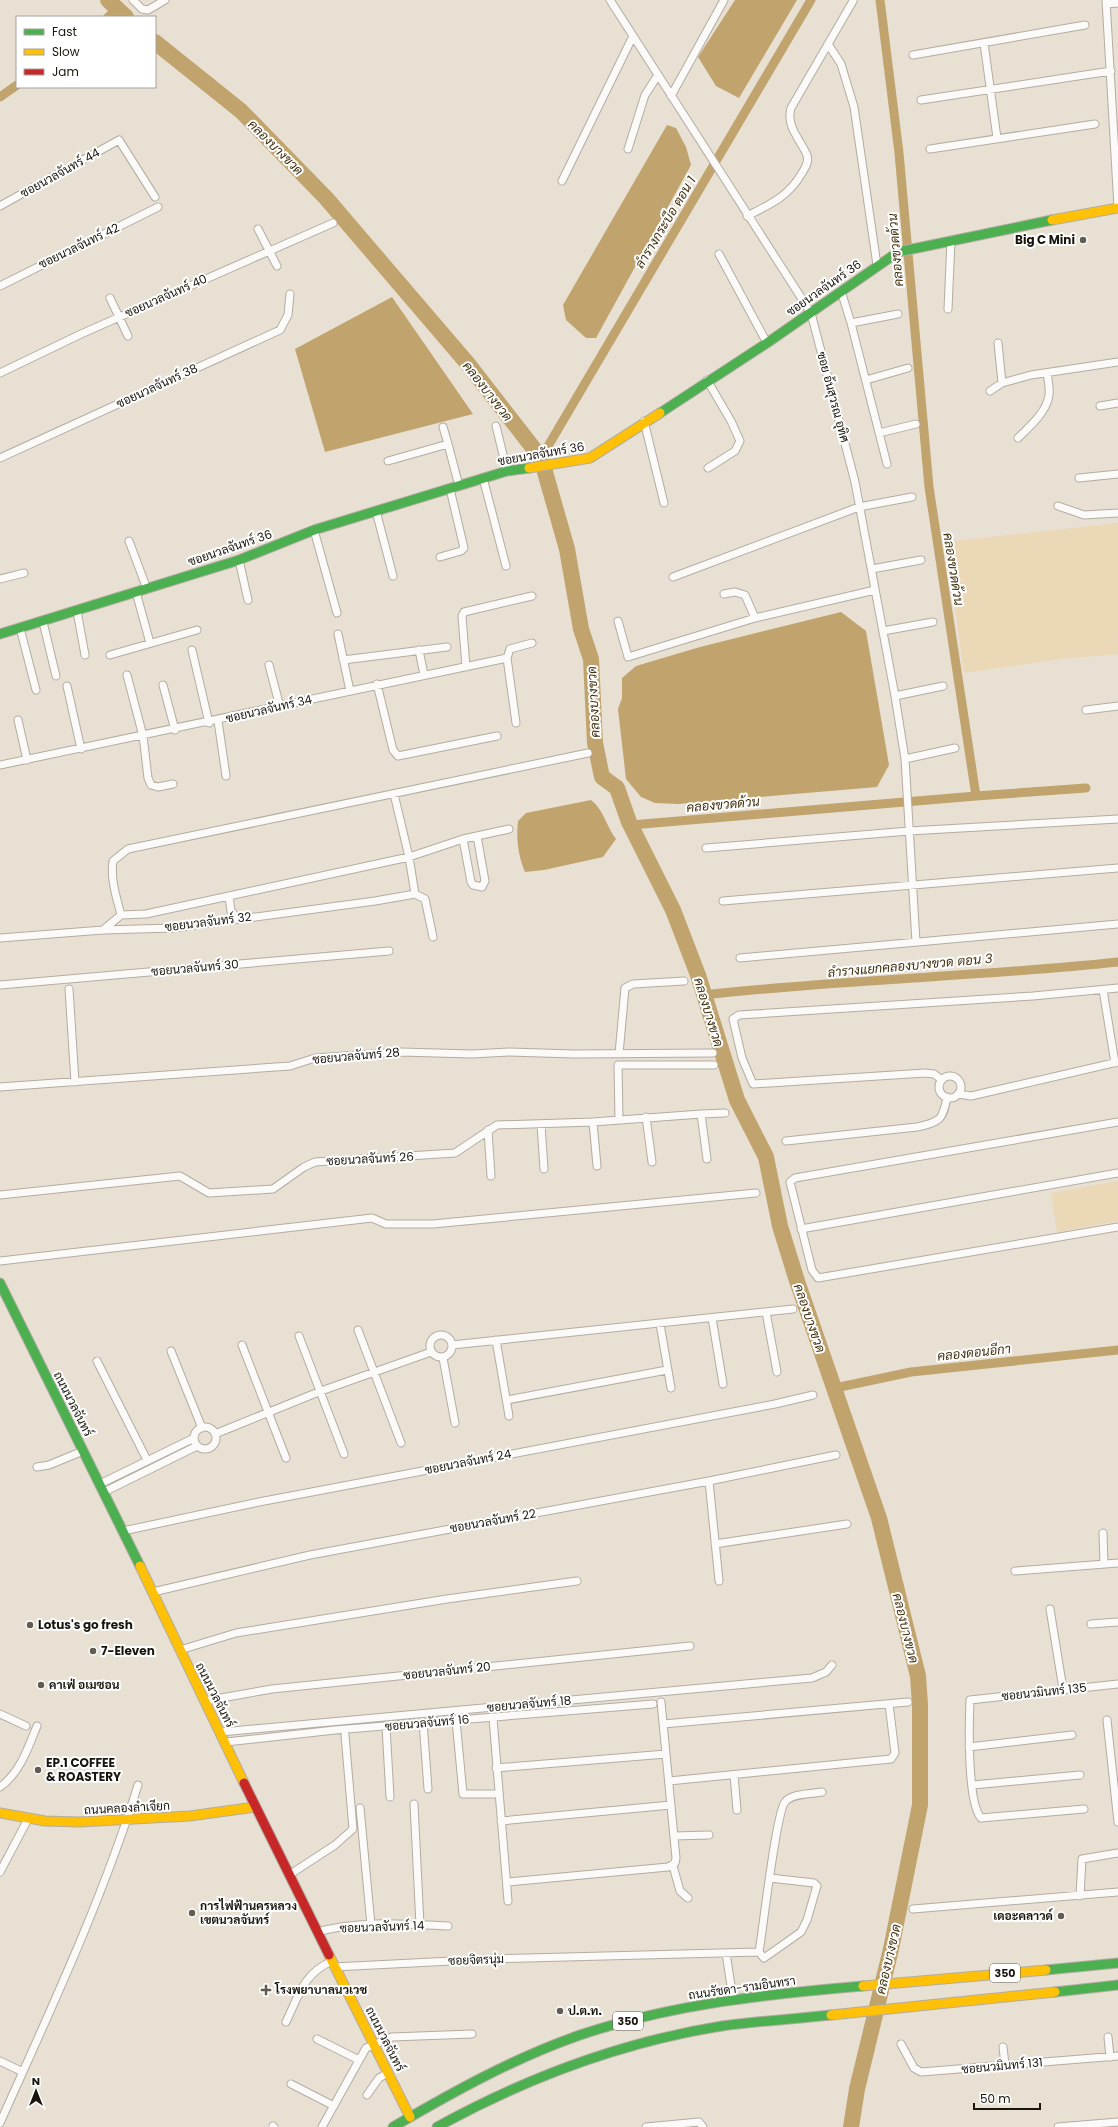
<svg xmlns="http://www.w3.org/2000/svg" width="1118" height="2127" font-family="Poppins,Sarabun,sans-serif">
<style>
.green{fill:#ebd8b6}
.water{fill:#c1a36d}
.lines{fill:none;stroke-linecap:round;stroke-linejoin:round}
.canal{stroke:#c1a36d;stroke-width:9}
.river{stroke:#c1a36d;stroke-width:16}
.street-casing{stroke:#b3aca2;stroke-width:9}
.fast-casing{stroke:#b3aca2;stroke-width:11}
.slow-casing{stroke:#b3aca2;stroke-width:11}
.jam-casing{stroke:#b3aca2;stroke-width:11}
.street{stroke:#fcfaf8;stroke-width:7}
.fast{stroke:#4caf50;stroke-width:9}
.slow{stroke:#ffc107;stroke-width:9}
.jam{stroke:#c62828;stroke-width:9}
.poi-dot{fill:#615c52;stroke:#fff;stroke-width:1.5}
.labels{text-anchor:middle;stroke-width:4;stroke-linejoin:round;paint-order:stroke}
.shield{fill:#fff;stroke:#5e5b55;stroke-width:1}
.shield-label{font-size:11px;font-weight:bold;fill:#19150c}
.street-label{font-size:12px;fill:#19150c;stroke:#fff}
.poi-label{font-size:12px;font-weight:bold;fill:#19150c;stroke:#fff;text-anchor:start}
.water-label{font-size:13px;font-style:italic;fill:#423211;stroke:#fff}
</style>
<rect width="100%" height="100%" fill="#e8e0d3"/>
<path class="green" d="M1118,523V654L1061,659L964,673L946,542Z
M1118,1181V1221L1057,1232L1051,1193Z"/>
<path class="water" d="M735,0H797L739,98L716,86L698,57Z
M667,125L676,128L686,147L691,165L596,338H586L566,320L563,305Z
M392,297L473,414L325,452L295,349Z
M841,612L866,631L889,765L877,787L678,804L655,803L641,797L626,779L618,709L622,698V678L636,666L700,647Z
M591,800C604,810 606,826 616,839L603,857L544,870L525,872C518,855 516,839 518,821L526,813Z"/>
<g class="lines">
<path class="canal" d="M108,17L117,9
M0,97L17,85
M541,458L811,0
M976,796L1086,788
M631,825L976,796L929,487L899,153L880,0
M704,995C842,979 980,977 1118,962
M835,1388L911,1372L1118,1350"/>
<path class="river" d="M108,0L126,17
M155,42L241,111L326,198L468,364L541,458L567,549L581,629L591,659L595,743L602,777L617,788L629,822L673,910L698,975L737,1100L766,1157L780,1226L797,1281L879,1518L918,1676L920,1705V1805L891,1949L857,2089L851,2127"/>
<defs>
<path id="street" d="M133,0L142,9L148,10L165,0
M610,0L811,313L855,482L895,696L905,759L916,942
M1106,0L1118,207
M1106,4L1118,3
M984,43L997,138
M828,44L841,64L854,107L877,265
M913,55L1085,25
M671,96L724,0
M921,100L1111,71
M628,149L645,95L658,75
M930,149L1095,124
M562,181L633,36
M0,206L119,140L155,197
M747,216C771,204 789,196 802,173C806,167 810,160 806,153C799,138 786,126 791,108L853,1
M258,229L277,266
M719,254L767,343
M0,286L158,207
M841,291L851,323L887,464
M110,298L128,336
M948,309L951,240
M851,323L898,314
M998,343L1002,383
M0,373L81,334L333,223
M707,380L731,421L740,441L735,451L708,468
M866,380L908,368
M990,391L1002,383L1031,375L1118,362
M1100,406L1118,403
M644,421L664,503
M496,426L507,471
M443,427L448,444
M879,433L916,424
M1018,438C1029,427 1047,412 1049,395C1050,388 1048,380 1047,373
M0,458L280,330L288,315L290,294
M388,461L448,444L459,486
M483,478L506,566
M1079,478L1118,474
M1058,506L1084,515L1118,513
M376,511L393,576
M314,530L337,613
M129,541L147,589
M440,557L461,551L464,548L450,489
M239,560L248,600
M872,569L921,560
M673,577L859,507L912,497
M0,579L24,573
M136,592L150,643
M724,594L735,592L745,595L755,618
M77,611L85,655
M618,621L628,657L755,618L875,590
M43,622L56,676
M20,628L36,690
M883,631L933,622
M338,634L350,691
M192,650L209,723
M419,650L424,675
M110,655L197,630
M507,658L516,723
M343,660L447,647
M269,665L280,707
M466,667L462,616L464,612L532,596
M127,675L143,736L148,778L151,785L158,787L173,784
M377,684L393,750L398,756L497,736
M163,685L175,730
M67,686L81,749
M895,696L943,686
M1086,710L1118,706
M18,720L27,760
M218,721L226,776
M905,759L955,748
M0,765L507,658L510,649L532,643
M394,794L409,857L415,894L425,899L433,937
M463,839L471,882L473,885L482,887L485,881L477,836
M706,848L909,831L1118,819
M229,896L231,911L238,919
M723,901L1118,868
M121,915L146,914L409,857L463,839L509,829
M103,930L121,915C117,899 110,879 113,861L128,849L588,753
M0,938L103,930L173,928L375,901L415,894
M740,958L1118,924
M0,985L389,951
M69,989L75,1082
M1103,990L1115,1063
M619,1054L625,988L633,984L684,981
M939 1087a11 11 0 1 1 22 0a11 11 0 1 1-22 0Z
M942,1080L934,1074L925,1073L753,1084L742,1058L733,1019L739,1015L1033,996L1118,988
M0,1087L290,1066L315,1058L401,1052L472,1054L509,1052L574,1054L713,1053
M958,1094L971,1096L1118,1062
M701,1114L725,1113
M646,1117L652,1162
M619,1120L618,1065H714
M593,1122L597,1166
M1118,1122L795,1178L790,1182L812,1270L818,1278L1118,1227
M541,1124L544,1169
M488,1130L491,1176
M786,1141L917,1127C940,1122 943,1120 947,1097
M0,1195L180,1176L209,1193L273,1189L304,1167L315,1162L455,1153L497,1125L593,1122L701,1114L707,1159
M801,1229L1118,1173
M0,1261L372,1218L386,1224H433L756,1193
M766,1312L777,1372
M712,1318L723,1384
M660,1324L671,1388
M358,1330L401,1443
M430 1346a11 11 0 1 1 22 0a11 11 0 1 1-22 0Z
M299,1336L344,1454
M496,1340L509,1416
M242,1345L286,1458
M452,1345L793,1309
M171,1351L202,1428
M443,1358L455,1423
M97,1361L147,1460
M507,1400L667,1370
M194 1438a11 11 0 1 1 22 0a11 11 0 1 1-22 0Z
M215,1434L321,1391L431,1352
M37,1467L49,1465L83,1451
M709,1481L719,1581
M100,1484L194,1438
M104,1492L197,1446
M123,1531L259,1502L775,1404L813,1395
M1103,1533L1104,1564
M715,1544L847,1524
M1015,1571L1118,1563
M153,1592L310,1555L709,1481L836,1455
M1050,1609L1063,1689
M1091,1624L1118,1622
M180,1650L236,1633L447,1599L577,1581
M204,1701L272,1689L690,1646
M0,1714L26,1726
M493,1718L508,1901
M456,1720L463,1794H499
M1107,1720L1118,1822
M423,1722L428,1789
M663,1724L908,1702
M386,1726L390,1797
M221,1732L812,1678L826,1672L832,1665
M226,1742L335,1730L653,1704
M969,1747L1072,1735
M496,1768L666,1754
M734,1775L737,1810
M669,1781L891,1759L895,1753L889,1704
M973,1785L1080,1775
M0,1787C20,1773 28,1748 37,1726
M414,1804L420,1925
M360,1808L371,1925
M1084,1809L981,1818C967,1802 969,1723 970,1700L1118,1684
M501,1821L671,1805
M674,1836L709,1835
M673,1866L680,1891L688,1898
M0,1872L28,1819
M289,1875L335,1845L353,1829L345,1735
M770,1878L814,1883L817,1886L816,1889L807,1920L801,1932L764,1958L759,1952C763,1929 776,1813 785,1802C792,1793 812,1794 822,1792
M508,1882L668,1867L675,1863L676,1858L661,1702
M1080,1896L1082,1859L1118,1853
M913,1909L1118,1892
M317,1932C359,1920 405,1924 448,1926
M726,1953L733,1999
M334,1967L491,1959L759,1952
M286,2022C299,1995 303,1974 332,1961
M1108,2037L1110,2057
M317,2039L359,2060
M901,2044L914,2068L921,2072L1118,2056
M1003,2047L1005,2065
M0,2061L23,2072
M291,2084L334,2106
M367,2095L379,2078L388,2073
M0,2123C49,2013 102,1901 138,1785
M273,2126L274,2127
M322,2127L366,2048L392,2037L472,2034
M646,2127L699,2122L703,2127
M1058,2127L1118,2122"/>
<path id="fast" d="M660,413L767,343L898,252L1052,220
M0,634L239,560L314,530L507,471L529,468
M0,1283L140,1566
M1046,1970L1118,1963
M1055,1992L1118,1985
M393,2127C453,2092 514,2058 580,2035C672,2004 768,1994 863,1986
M437,2127C526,2078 622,2042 722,2026C758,2021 795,2019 831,2015"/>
<path id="slow" d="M1052,220L1118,208
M529,468L590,458L660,413
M140,1566L244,1783
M0,1813L45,1821L79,1822L190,1816L255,1807
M329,1955L410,2117
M863,1986L1046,1970
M831,2015L1055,1992"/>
<path id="jam" d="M244,1783L329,1955"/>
</defs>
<use href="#street" class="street-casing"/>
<use href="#fast" class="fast-casing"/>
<use href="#slow" class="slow-casing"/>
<use href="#jam" class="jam-casing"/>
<use href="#street" class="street"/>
<use href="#fast" class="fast"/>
<use href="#slow" class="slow"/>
<use href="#jam" class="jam"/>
</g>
<g class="poi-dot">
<circle cx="1083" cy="240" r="4"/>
<circle cx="30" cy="1625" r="4"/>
<circle cx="93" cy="1651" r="4"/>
<circle cx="41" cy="1685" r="4"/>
<circle cx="38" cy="1770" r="4"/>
<circle cx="192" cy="1913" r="4"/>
<circle cx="1061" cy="1916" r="4"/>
<path d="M264 1984h4v4h4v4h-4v4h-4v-4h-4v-4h4z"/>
<circle cx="560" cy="2011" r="4"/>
</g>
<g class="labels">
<g class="shield">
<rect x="990" y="1964" width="30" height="18" rx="3"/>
<rect x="613" y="2012" width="30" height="18" rx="3"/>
</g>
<g class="shield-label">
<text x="1005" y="1977">350</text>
<text x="628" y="2025">350</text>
</g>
<g class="street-label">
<text transform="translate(60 173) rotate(-29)" y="4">ซอยนวลจันทร์ 44</text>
<text transform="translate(79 246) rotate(-26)" y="4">ซอยนวลจันทร์ 42</text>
<text transform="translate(824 288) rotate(-35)" y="4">ซอยนวลจันทร์ 36</text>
<text transform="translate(166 296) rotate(-24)" y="4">ซอยนวลจันทร์ 40</text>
<text transform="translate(157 386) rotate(-25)" y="4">ซอยนวลจันทร์ 38</text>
<text transform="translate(833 397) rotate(75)" y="4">ซอย อ้นสุวรณ อุทิศ</text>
<text transform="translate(541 454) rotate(-10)" y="4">ซอยนวลจันทร์ 36</text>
<text transform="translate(230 548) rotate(-19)" y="4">ซอยนวลจันทร์ 36</text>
<text transform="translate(269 709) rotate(-13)" y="4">ซอยนวลจันทร์ 34</text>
<text transform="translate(208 922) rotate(-7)" y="4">ซอยนวลจันทร์ 32</text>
<text transform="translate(195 968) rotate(-5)" y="4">ซอยนวลจันทร์ 30</text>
<text transform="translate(356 1056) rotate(-5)" y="4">ซอยนวลจันทร์ 28</text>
<text transform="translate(370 1159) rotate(-3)" y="4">ซอยนวลจันทร์ 26</text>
<text transform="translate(73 1404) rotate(63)" y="4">ถนนนวลจันทร์</text>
<text transform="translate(468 1462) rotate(-11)" y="4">ซอยนวลจันทร์ 24</text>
<text transform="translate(493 1521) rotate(-10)" y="4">ซอยนวลจันทร์ 22</text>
<text transform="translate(447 1671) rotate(-6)" y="4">ซอยนวลจันทร์ 20</text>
<text transform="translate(1044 1692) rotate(-6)" y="4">ซอยนวมินทร์ 135</text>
<text transform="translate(215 1695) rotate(63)" y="4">ถนนนวลจันทร์</text>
<text transform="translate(529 1704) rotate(-5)" y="4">ซอยนวลจันทร์ 18</text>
<text transform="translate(427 1723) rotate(-5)" y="4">ซอยนวลจันทร์ 16</text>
<text transform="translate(127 1808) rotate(-3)" y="4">ถนนคลองลำเจียก</text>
<text transform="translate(382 1927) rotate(-2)" y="4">ซอยนวลจันทร์ 14</text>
<text transform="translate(476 1960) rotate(-2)" y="4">ซอยจิตรนุ่ม</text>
<text transform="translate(742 1988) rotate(-8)" y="4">ถนนรัชดา-รามอินทรา</text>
<text transform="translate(385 2039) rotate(63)" y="4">ถนนนวลจันทร์</text>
<text transform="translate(1002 2066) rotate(-5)" y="4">ซอยนวมินทร์ 131</text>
</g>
<g class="poi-label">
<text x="1075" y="244" text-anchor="end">Big C Mini</text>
<text x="38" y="1629">Lotus's go fresh</text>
<text x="101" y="1655">7-Eleven</text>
<text x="49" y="1689">คาเฟ่ อเมซอน</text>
<text x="46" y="1767">EP.1 COFFEE<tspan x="46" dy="14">&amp; ROASTERY</tspan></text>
<text x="200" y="1910">การไฟฟ้านครหลวง<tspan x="200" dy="14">เขตนวลจันทร์</tspan></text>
<text x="1053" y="1920" text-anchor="end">เดอะคลาวด์</text>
<text x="275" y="1994">โรงพยาบาลนวเวช</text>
<text x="568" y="2015">ป.ต.ท.</text>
</g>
<g class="water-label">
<text transform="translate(276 147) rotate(45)" y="5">คลองบางขวด</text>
<text transform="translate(665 222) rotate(-59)" y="5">ลำรางกระบือ ตอน 1</text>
<text transform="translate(895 250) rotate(-95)" y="5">คลองขวดด้วน</text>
<text transform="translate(488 391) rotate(52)" y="5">คลองบางขวด</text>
<text transform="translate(954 569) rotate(81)" y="5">คลองขวดด้วน</text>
<text transform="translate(593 702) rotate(-93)" y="5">คลองบางขวด</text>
<text transform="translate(723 804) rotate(-5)" y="5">คลองขวดด้วน</text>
<text transform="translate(910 965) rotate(-5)" y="5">ลำรางแยกคลองบางขวด ตอน 3</text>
<text transform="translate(709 1012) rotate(73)" y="5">คลองบางขวด</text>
<text transform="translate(810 1318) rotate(71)" y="5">คลองบางขวด</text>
<text transform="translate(974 1352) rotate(-6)" y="5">คลองดอนอีกา</text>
<text transform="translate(906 1628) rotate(76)" y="5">คลองบางขวด</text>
<text transform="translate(888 1959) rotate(-77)" y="5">คลองบางขวด</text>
</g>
</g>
<rect x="16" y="16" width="140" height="72" fill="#ffffff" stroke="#a3a19e"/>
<rect x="24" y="29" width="20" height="6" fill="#4caf50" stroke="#a3a19e"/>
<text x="52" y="36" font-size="12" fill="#19150c">Fast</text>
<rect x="24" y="49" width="20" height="6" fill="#ffc107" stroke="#a3a19e"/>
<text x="52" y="56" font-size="12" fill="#19150c">Slow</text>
<rect x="24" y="69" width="20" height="6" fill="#c62828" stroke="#a3a19e"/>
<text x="52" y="76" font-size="12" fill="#19150c">Jam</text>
<g transform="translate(36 2091)" stroke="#ffffff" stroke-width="3" paint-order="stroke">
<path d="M0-3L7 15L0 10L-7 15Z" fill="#19150c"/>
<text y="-6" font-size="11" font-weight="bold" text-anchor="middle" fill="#19150c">N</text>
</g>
<path d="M974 2103v6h66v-6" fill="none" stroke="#19150c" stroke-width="2"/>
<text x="980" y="2103" font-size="12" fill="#19150c" stroke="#ffffff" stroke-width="3" paint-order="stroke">50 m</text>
</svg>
